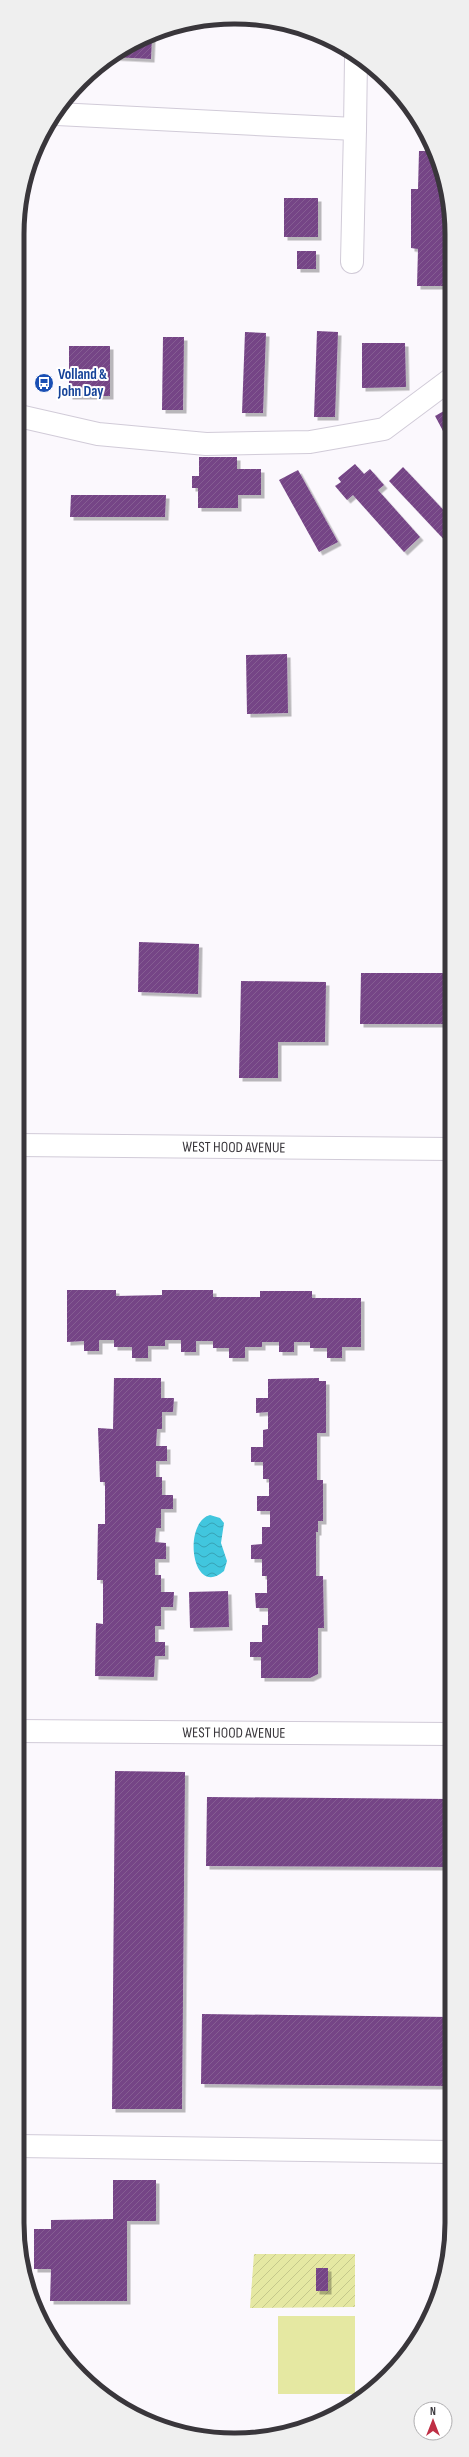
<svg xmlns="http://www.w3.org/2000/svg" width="469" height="2457" font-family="'Sofia Sans Condensed',sans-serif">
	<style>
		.park { fill: #e5e8a2 }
		.garden { fill: url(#garden-furrows) }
		.water { fill: url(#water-waves) }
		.building { fill: url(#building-hatch); filter: url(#shadow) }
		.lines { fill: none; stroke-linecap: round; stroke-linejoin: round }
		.minor-casing { stroke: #d1cbd8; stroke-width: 24 }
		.minor { stroke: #fff; stroke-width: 22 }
		.labels { text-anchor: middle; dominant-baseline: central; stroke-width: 4; stroke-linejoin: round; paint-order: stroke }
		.transit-label { font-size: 15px; font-weight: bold; fill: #164399; stroke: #fff; text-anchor: start }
		.street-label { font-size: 15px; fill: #39363b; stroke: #fff }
		.rim { fill: none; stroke: #39363b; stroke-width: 5 }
	</style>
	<defs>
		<pattern id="garden-furrows" width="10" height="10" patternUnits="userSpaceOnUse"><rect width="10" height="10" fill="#e5e8a2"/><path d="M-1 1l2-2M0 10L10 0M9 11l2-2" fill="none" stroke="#c5c88c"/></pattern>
		<pattern id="water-waves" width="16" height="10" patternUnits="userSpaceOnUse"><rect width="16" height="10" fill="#41c6de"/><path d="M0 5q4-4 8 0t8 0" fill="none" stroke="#37a2b5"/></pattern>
		<pattern id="building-hatch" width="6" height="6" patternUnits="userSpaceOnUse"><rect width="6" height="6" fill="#754486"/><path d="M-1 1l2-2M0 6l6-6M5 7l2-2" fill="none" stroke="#855d92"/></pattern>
		<filter id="shadow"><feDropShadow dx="3.5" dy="3.5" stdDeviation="0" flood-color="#0004"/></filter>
	</defs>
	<rect width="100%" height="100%" fill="#fbf8fd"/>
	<!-- park -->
	<rect class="park" x="278" y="2316" width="77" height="78"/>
	<!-- garden -->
	<polygon class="garden" points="254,2254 355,2254 355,2307 250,2308"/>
	<!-- water -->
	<path class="water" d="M210,1515L220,1518L224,1523L221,1543L227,1561L224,1571C192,1599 182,1523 210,1515Z"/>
	<!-- building -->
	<g class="building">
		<polygon points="152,37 151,59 113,57"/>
		<polygon points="419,151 435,151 452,220 451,286 417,286 418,249 411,248 411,189 418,189"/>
		<rect x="284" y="198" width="34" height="39"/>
		<rect x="297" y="251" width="19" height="18"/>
		<polygon points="317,331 338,332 335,417 314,417"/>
		<polygon points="245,332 266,333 263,413 242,413"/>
		<polygon points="163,337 184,337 183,410 162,410"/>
		<polygon points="362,343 405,343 406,387 362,388"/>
		<rect x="69" y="346" width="41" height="50"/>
		<polygon points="451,407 451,446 435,416"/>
		<polygon points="199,457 237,457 237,469 261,469 261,495 238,495 238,508 198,508 198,488 192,488 192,476 199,476"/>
		<polygon points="355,464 364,474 370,469 384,485 378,490 420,537 404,552 353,495 347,500 335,486 341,482 338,478"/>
		<polygon points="403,467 451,518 451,547 389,481"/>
		<polygon points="298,470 338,542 319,552 279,480"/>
		<polygon points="71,495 166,495 165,517 70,517"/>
		<polygon points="287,654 288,713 247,714 246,655"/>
		<polygon points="139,942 199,944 198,994 138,992"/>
		<polygon points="361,973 445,973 444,1024 360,1024"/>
		<polygon points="241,981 326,982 325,1042 278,1042 278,1078 239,1078"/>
		<polygon points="67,1290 116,1290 116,1296 162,1295 162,1290 213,1290 213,1297 260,1297 260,1291 312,1291 312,1298 361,1298 361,1347 342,1347 342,1358 327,1358 327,1348 310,1348 310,1342 294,1342 294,1352 279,1352 279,1342 262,1342 262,1347 245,1347 245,1358 229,1358 229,1348 213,1348 213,1341 196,1341 196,1352 181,1352 181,1340 165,1340 165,1346 148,1346 148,1358 132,1358 132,1347 114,1347 114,1340 99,1340 99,1351 84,1351 84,1341 67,1342"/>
		<polygon points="114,1378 161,1378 161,1398 174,1398 173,1412 162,1412 162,1429 157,1429 156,1446 167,1446 167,1461 156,1461 156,1477 162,1477 162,1495 173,1495 173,1509 161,1509 161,1528 156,1528 155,1542 166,1543 166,1559 155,1559 155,1575 161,1575 161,1592 174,1592 173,1607 161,1607 161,1626 155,1626 155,1642 165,1642 165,1656 155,1656 154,1677 95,1676 96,1623 103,1624 103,1580 97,1580 98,1524 105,1524 105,1482 100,1482 98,1428 113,1429"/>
		<polygon points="319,1378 319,1381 326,1381 326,1433 317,1433 317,1480 323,1480 323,1521 318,1521 318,1532 316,1532 316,1576 323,1576 324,1628 318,1628 318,1674 310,1678 261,1678 261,1657 250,1657 250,1642 262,1642 262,1625 268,1625 268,1608 256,1608 255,1593 267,1593 267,1576 262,1576 262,1559 251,1559 251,1545 262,1544 262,1527 270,1527 270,1511 257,1511 257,1496 269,1496 269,1479 263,1479 263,1462 251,1462 251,1447 263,1447 263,1430 268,1429 268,1412 256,1413 256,1398 268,1398 268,1379"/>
		<polygon points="228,1591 229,1627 190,1628 189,1592"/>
		<polygon points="115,1771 185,1772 182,2109 112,2109"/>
		<polygon points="207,1797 450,1799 450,1867 206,1866"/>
		<polygon points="202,2014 450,2017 450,2086 201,2084"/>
		<polygon points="113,2180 156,2180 156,2221 127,2221 127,2301 50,2301 51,2269 34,2269 34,2229 51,2229 51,2220 113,2219"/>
		<rect x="316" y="2268" width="12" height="23"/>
	</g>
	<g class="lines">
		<!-- minor casing -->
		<g class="minor-casing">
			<g id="minor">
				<polyline points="57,114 355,129 352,262"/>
				<polyline points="355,129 356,58"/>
				<polyline points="19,416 98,434 206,444 310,442 384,429 451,379"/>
				<path id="s1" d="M18,1145L451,1149"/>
				<path id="s2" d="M17,1731L451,1734"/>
				<polyline points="17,2146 450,2152"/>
			</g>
		</g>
		<!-- minor -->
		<use href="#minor" class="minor"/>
	</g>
	<!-- icons -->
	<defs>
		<g id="bus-disc" transform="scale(1)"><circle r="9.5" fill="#1a4fb4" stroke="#fff"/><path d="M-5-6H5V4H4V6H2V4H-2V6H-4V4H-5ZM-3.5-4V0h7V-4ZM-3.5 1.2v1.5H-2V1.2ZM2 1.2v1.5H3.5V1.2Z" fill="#fff"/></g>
	</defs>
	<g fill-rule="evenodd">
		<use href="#bus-disc" x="44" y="383"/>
	</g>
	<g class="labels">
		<!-- transit labels -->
		<g class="transit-label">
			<text x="58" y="374">Volland &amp;<tspan x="58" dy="17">John Day</tspan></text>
		</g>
		<!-- street labels -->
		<g class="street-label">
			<text stroke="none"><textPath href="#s1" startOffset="216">WEST HOOD AVENUE</textPath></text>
			<text stroke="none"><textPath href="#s2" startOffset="217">WEST HOOD AVENUE</textPath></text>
		</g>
	</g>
	<!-- crop -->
	<path d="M0 0H469V2457H0ZM234 24H235A210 210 0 0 1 445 234V2223A210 210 0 0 1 235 2433H234A210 210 0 0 1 24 2223V234A210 210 0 0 1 234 24Z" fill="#efefef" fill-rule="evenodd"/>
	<path class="rim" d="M234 24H235A210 210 0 0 1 445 234V2223A210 210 0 0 1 235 2433H234A210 210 0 0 1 24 2223V234A210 210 0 0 1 234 24Z"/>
	<!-- north arrow -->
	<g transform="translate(433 2421)"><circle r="19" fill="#ffffff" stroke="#b0afb1"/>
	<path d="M0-3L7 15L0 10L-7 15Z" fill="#bf2f45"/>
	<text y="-6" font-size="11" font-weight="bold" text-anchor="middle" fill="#39363b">N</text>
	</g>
</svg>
